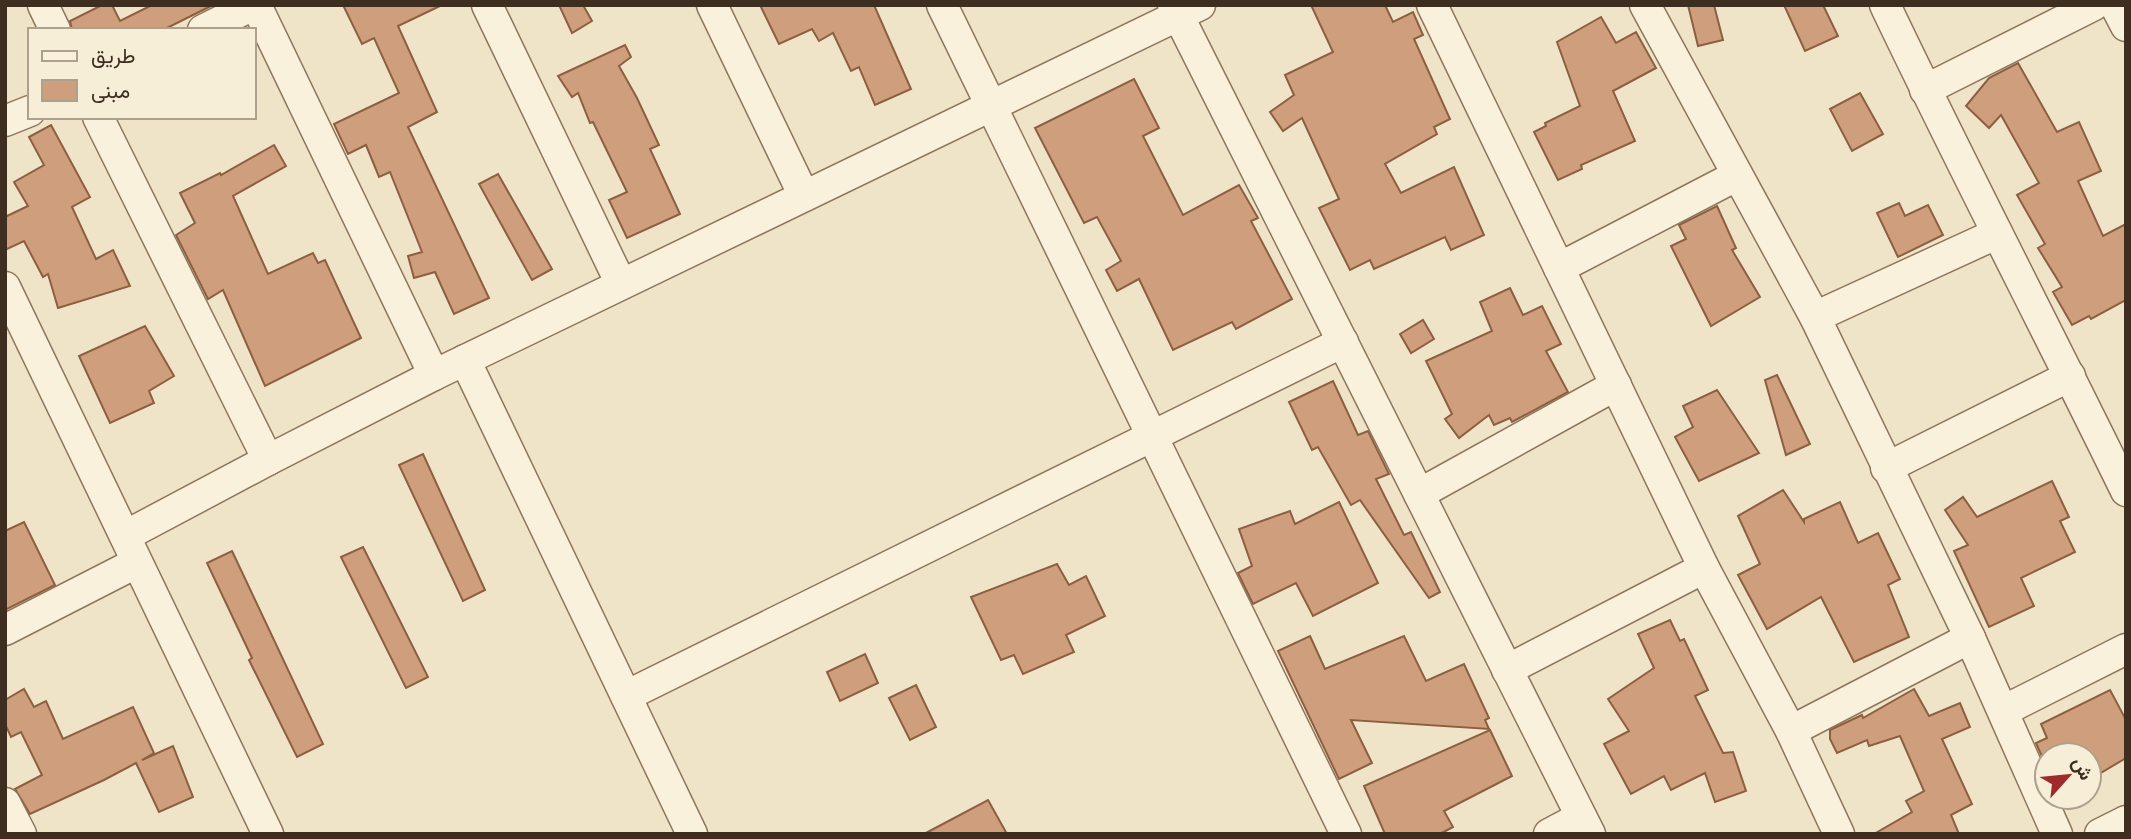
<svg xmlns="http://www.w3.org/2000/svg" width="2131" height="839" font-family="'Roboto Serif',Vazirmatn,serif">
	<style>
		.building { fill: #cf9f7d; stroke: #8d5f41; stroke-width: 2 }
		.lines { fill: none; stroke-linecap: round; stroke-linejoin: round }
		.minor-casing { stroke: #8d765c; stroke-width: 33 }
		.minor { stroke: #faf1dc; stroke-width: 30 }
	</style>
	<rect width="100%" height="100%" fill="#f0e4c8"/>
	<!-- building -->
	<g class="building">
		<polygon points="102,5 112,5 120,21 152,5 213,5 163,30 72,30 70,21"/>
		<polygon points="343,5 442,5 398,26 437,112 408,127 489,298 454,314 435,272 414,278 408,256 422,252 390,172 379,177 366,145 348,154 334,124 399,93 374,38 362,44"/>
		<polygon points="559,5 583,5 592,21 572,33"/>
		<polygon points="760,5 874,5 911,89 875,105 859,67 851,71 833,33 819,41 812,29 779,44"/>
		<polygon points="1311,5 1385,5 1393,22 1413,12 1423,35 1414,39 1450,119 1434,127 1437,134 1385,164 1401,193 1454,167 1484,235 1451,250 1445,237 1374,269 1370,260 1350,270 1319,208 1339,199 1302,118 1283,131 1270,112 1294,95 1285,75 1333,52"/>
		<polygon points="1688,5 1714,5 1723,40 1698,46"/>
		<polygon points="1784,5 1823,5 1838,36 1805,51"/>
		<polygon points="1601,17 1616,43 1636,32 1656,68 1613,91 1635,141 1581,165 1582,169 1558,180 1534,132 1546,126 1545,123 1580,106 1557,42"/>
		<polygon points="625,45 631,57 619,66 637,98 659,145 650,149 680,214 627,238 609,200 627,192 593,122 590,123 578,93 572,97 558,76"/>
		<polygon points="2018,63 2057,132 2079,122 2101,171 2078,181 2103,236 2126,224 2126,300 2091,319 2089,316 2072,325 2053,292 2062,287 2038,248 2045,244 2017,195 2039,183 2001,115 1989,128 1966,106 1989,78"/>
		<polygon points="1134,79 1159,128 1143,136 1183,215 1239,185 1258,218 1251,221 1292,299 1236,329 1232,322 1173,350 1139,279 1117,291 1106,270 1121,261 1097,217 1084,223 1035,128"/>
		<polygon points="1860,93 1883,134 1852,151 1830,109"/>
		<polygon points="51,125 90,197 72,207 96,259 113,250 130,286 58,308 48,274 43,277 24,241 5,250 5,217 28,206 14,182 44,165 29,137"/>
		<polygon points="274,145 286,166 233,196 268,274 313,253 318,263 325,260 361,338 265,386 223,290 208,299 176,235 195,223 180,193 220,173 221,175"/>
		<polygon points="498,174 552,269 532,280 479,184"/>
		<polygon points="1899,203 1905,216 1928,205 1943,235 1898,257 1877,213"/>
		<polygon points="1717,206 1736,248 1732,250 1760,297 1711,326 1671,246 1686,239 1679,225"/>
		<polygon points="1510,288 1523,315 1542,306 1561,344 1546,351 1568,392 1512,422 1510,418 1494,425 1489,415 1459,438 1445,419 1452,414 1426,361 1492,331 1480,302"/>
		<polygon points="1423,320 1434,339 1411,353 1400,334"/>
		<polygon points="145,326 174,376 149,391 154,403 110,423 79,356"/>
		<polygon points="1777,375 1810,444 1786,455 1765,380"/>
		<polygon points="1333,381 1358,435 1368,431 1389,474 1376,479 1404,535 1411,532 1440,592 1429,598 1360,500 1351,505 1318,447 1312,450 1289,402"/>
		<polygon points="1717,390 1759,453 1699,481 1675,437 1693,427 1683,406"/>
		<polygon points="423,454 485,590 463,601 399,465"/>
		<polygon points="2052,481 2069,517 2060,521 2075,552 2021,578 2034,606 1989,627 1954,551 1968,545 1945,510 1963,497 1977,517"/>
		<polygon points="1783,490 1804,522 1804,519 1840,502 1858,543 1878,533 1900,579 1888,585 1909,637 1854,662 1821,597 1767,629 1738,575 1760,564 1738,516"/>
		<polygon points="1339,502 1378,583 1313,616 1296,583 1253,604 1238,573 1252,566 1239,529 1290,511 1295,524"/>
		<polygon points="24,522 55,585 5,610 5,531"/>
		<polygon points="363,547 428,677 406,688 341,557"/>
		<polygon points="232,551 323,744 297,757 249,660 252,658 207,563"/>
		<polygon points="1057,564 1069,585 1086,576 1105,616 1066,635 1074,652 1023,674 1014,655 1001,660 971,597"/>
		<polygon points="1670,620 1680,641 1684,639 1708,690 1695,696 1723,753 1733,752 1746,791 1715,802 1705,773 1671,790 1664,776 1631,794 1604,744 1629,731 1608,699 1654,668 1638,634"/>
		<polygon points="1310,636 1325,669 1404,636 1426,681 1464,664 1489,718 1485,720 1489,729 1351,720 1372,763 1339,779 1278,651"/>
		<polygon points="865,654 878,683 840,701 827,672"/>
		<polygon points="916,685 936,727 910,740 889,698"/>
		<polygon points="24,689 34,707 46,701 63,739 133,707 154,753 142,760 173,746 193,797 159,812 136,763 104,780 30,814 15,789 42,775 21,732 11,737 5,724 5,700"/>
		<polygon points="1914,689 1929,716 1960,703 1970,727 1942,739 1972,804 1951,815 1959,834 1874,834 1912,812 1906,801 1924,791 1900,736 1869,746 1867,740 1837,753 1830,739 1830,730 1862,715 1863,718"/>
		<polygon points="2110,690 2126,720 2126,758 2089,780 2089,755 2047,755 2047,768 2036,743 2047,738 2041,724"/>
		<polygon points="1490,730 1512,776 1444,811 1453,827 1440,834 1385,834 1364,786"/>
		<polygon points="988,800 1007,834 924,834"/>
	</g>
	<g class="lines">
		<!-- minor casing -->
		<g class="minor-casing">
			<g id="minor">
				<polyline points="43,5 55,30"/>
				<polyline points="256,5 434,375"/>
				<polyline points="487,5 621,284"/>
				<polyline points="712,5 804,196"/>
				<polyline points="942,5 1346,834"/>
				<polyline points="1173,5 1590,834"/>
				<polyline points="1432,5 1704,568 1791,731 1839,834"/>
				<polyline points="1645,5 1815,317 1970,638 2057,834"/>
				<path d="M1885,5C1963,169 2047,329 2126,491"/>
				<polyline points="2115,5 2126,26"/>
				<polyline points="203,30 253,5"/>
				<polyline points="1925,90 2094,5"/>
				<polyline points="98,117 268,460"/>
				<polyline points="5,121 30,111"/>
				<polyline points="1559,268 1736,176"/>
				<polyline points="5,287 268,834"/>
				<polyline points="1815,317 1996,234"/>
				<polyline points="465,360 692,834"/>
				<polyline points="1886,468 2070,376"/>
				<polyline points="1419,494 1616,385"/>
				<polyline points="125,536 268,460 434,375 1200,5"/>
				<polyline points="5,630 136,563"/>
				<polyline points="1507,670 1704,568"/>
				<polyline points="626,696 1343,342"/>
				<polyline points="2003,711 2126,649"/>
				<polyline points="1791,731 1970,638"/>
				<polyline points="5,803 21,834"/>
				<polyline points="1549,834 1581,817"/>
				<polyline points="2100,834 2126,821"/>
			</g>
		</g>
		<!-- minor -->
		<use href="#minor" class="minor"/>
	</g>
	<!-- border -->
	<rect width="2131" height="839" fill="none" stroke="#3d2e20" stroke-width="14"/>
	<!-- legend -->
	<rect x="28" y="28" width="228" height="91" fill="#f7eed8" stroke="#ada18e" stroke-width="2"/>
	<rect x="42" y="51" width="35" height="10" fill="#faf1dc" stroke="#ada18e" stroke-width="2"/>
	<text x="91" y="63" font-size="21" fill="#3d2e20">طريق</text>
	<rect x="42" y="80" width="35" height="21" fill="#cf9f7d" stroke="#ada18e" stroke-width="2"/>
	<text x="91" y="98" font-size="21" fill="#3d2e20">مبنى</text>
	<!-- north arrow -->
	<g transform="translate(2068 776) rotate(63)"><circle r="33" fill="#f7eed8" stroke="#ada18e" stroke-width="2"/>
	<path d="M0-5L12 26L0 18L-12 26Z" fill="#9e2a2b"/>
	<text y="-10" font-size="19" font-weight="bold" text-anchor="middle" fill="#3d2e20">ش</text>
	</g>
</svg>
